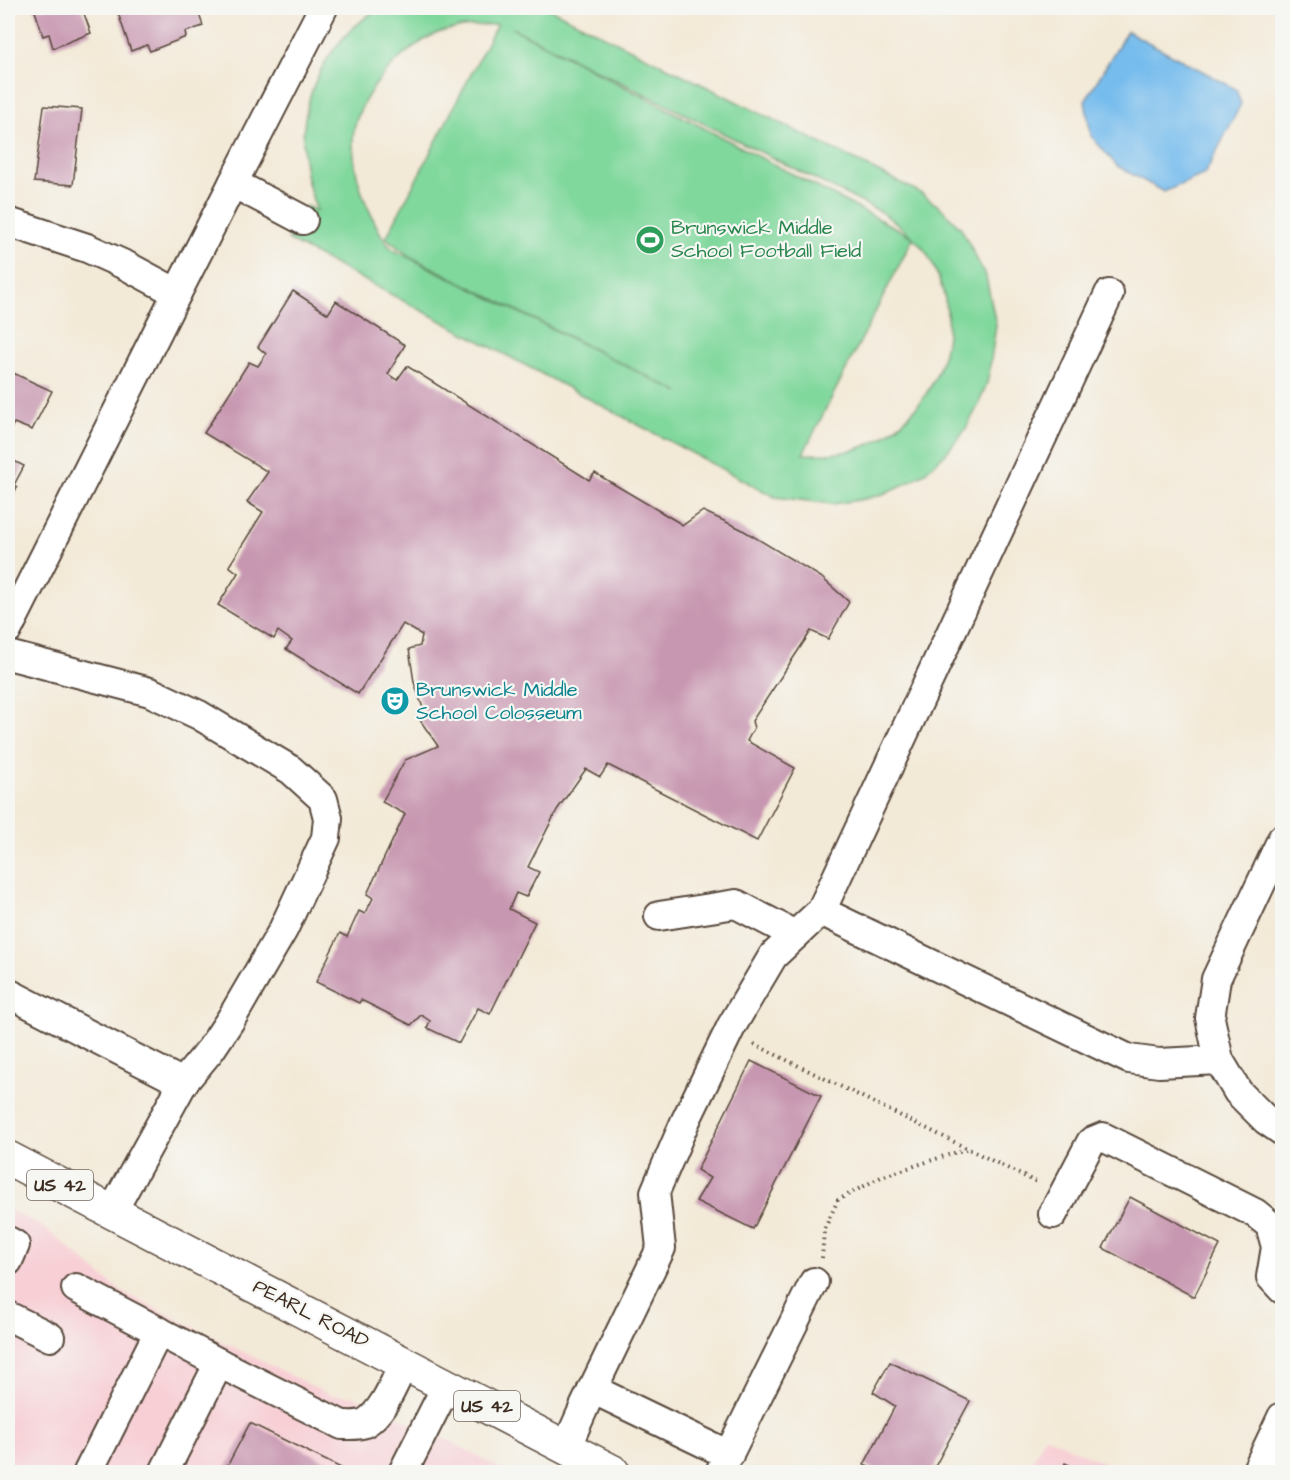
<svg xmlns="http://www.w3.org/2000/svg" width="1290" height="1480" font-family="'Architects Daughter',sans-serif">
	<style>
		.built { fill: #f7cfd5 }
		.grass { fill: #81d89d; stroke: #5e815e; stroke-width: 1.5; fill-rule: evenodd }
		.water { fill: #76bced; stroke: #587386; stroke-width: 1.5 }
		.building { fill: #c796b0 }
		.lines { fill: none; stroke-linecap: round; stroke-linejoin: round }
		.minor-casing { stroke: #57473a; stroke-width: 32 }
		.major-casing { stroke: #57473a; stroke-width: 36 }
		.path { stroke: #57473a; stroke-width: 4; stroke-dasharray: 1.5 4.5; stroke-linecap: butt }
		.minor { stroke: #fff; stroke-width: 28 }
		.major { stroke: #fff; stroke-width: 33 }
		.labels { text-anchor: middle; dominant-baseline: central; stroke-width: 4.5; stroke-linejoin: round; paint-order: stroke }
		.shield { fill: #f6f6f2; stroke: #73675e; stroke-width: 1.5 }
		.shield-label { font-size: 18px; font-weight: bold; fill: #3b2a1e }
		.leisure-label { font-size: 20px; fill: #27864d; stroke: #f6f6f2; text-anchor: start }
		.culture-label { font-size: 20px; fill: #0d838f; stroke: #f6f6f2; text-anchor: start }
		.street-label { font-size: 20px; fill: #3b2a1e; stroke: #f6f6f2 }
	</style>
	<rect width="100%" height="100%" fill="#f6f6f2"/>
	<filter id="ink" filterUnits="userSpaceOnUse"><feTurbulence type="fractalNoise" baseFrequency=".0167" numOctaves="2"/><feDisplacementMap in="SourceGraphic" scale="12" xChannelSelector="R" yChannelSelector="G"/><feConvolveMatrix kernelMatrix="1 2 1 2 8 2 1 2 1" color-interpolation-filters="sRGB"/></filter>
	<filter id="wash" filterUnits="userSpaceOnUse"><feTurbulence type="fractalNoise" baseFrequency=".008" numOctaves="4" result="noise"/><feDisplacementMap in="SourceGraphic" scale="24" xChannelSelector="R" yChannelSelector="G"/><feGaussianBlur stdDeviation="1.35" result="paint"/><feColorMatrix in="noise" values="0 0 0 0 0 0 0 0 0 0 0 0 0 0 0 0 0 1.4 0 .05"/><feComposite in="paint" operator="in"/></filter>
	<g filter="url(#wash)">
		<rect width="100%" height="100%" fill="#f3e9d7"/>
		<!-- built -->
		<g class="built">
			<polygon points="8,1209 45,1228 120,1291 330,1395 353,1396 448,1440 507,1472 8,1472"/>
			<polygon points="1045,1436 1123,1472 1027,1472"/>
		</g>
		<!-- grass -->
		<path class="grass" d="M379,8H548L919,192L941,208L961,228L986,277L996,325L988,380L978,406L965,430L946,453L923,474L905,484L883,494L865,499L833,504L775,497L288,240L306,206L317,211C286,133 308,54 379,8ZM497,24L386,238L409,256L680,393L406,256C401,253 394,251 390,247C381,239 371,214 366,203C358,185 354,164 353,145C351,101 400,49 438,33C457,26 477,26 497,24ZM512,28L879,211L895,222L913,237ZM913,238C925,248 933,262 938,277C963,337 936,402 883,437C859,453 830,455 803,454Z"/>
		<!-- water -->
		<polygon class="water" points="1127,31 1236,89 1241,104 1205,174 1164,192 1117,166 1091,136 1085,101"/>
		<g id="blocks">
			<!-- building -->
			<g class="building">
				<polygon points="34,8 82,8 91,33 53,48 49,34 43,36"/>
				<polygon points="131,8 197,8 203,26 185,32 186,37 150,51 147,45 131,51 118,13"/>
				<polygon points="44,106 82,109 73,185 34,182"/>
				<polygon points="293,291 328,314 336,301 405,345 388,374 397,380 407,366 589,480 595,473 683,525 703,511 741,529 821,577 849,602 828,639 811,631 752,721 754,728 747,741 795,768 757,841 608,765 600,777 586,769 557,810 528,867 539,872 526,897 516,893 509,909 535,922 490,1014 478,1008 459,1043 427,1028 430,1021 421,1015 411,1025 361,1000 359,1003 316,982 340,933 347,937 359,911 365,914 373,898 367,894 405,814 382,802 405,760 438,746 417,716 424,711 414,682 409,649 420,646 422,635 403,624 358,694 286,649 292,641 278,631 274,639 218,605 238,573 229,566 263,512 247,502 268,472 204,433 249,362 258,366 266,354 258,347"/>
				<polygon points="13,373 52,391 32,430 14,423 8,435 8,374 12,376"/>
				<polygon points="8,458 24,466 14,485 17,487 8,505"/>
				<polygon points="751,1061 821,1096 753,1229 696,1201 710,1178 697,1170"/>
				<polygon points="1130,1197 1220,1245 1194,1297 1103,1248"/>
				<polygon points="890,1362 970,1401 932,1472 879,1472 864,1465 895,1406 873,1392"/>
				<polygon points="250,1423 349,1472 224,1472"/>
				<polygon points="1065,1463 1084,1472 1061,1472"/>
			</g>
		</g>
	</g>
	<g filter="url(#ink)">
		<use href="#blocks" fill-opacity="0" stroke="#57473a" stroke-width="1.5"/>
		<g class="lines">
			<!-- minor casing -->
			<g class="minor-casing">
				<g id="minor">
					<polyline points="303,220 233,183 323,8"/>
					<polyline points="8,222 87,248 127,266 177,293 8,629"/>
					<polyline points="177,293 233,183"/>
					<polyline points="8,655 150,692 199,715 291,770 323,799 328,818 326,838 283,930 231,1019 211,1049 183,1083 112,1212"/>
					<polyline points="1282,839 1216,979 1210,1018 1219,1060 1238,1092 1266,1120 1282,1131"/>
					<polyline points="821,911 1129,1059 1159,1063 1219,1060"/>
					<polyline points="659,916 736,904 795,935"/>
					<polyline points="8,993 183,1083"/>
					<polyline points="1053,1214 1091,1142 1103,1137 1255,1213 1270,1225 1276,1247 1271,1277 1282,1289"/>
					<polyline points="8,1241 15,1245 8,1261"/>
					<polyline points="76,1288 219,1363"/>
					<polyline points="8,1316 50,1337"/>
					<polyline points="592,1389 729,1455"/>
					<polyline points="566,1448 585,1405 661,1248 655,1192 685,1122 731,1027 773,956 821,911 1109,294"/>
					<polyline points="88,1472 159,1331"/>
					<path d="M164,1472L219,1363L342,1425C350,1425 358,1426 365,1423C384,1412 395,1381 404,1363"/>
					<polyline points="403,1472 447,1385"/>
					<polyline points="720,1472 814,1282"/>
					<polyline points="1256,1472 1282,1417"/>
				</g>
			</g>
			<!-- major casing -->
			<g class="major-casing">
				<polyline id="major" points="8,1158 613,1472"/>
			</g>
			<!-- path -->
			<g class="path">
				<polyline points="754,1044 1038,1183"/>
				<polyline points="822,1258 824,1230 838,1200 881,1177 966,1149"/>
			</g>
			<!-- minor -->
			<use href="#minor" class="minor"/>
			<!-- major -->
			<use href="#major" class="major"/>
		</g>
	</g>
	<!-- icons -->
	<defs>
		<g id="stadium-disc" transform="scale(1.5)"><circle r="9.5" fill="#2e9e5b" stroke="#f6f6f2"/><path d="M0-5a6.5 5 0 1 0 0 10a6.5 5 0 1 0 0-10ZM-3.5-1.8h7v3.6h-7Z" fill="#fff"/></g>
		<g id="theatre-disc" transform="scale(1.5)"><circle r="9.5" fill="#0f9aa8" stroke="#f6f6f2"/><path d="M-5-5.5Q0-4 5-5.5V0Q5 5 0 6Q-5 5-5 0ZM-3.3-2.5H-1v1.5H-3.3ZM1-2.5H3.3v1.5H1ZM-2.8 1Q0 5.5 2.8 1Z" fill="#fff"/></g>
	</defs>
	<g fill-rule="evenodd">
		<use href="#stadium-disc" x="650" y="240"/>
		<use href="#theatre-disc" x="395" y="701"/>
	</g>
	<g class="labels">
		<!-- shield labels -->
		<g class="shield">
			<rect x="27" y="1170" width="66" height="30" rx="4.5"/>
			<rect x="454" y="1391" width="66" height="30" rx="4.5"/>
		</g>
		<g class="shield-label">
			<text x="60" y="1185">US 42</text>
			<text x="487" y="1406">US 42</text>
		</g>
		<!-- leisure labels -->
		<g class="leisure-label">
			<text x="671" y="228">Brunswick Middle<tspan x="671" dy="23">School Football Field</tspan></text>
		</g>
		<!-- culture labels -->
		<g class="culture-label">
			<text x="416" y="690">Brunswick Middle<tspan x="416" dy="23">School Colosseum</tspan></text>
		</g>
		<!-- street labels -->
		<g class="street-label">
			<text transform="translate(311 1314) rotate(27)">PEARL ROAD</text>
		</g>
	</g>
	<!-- margin -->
	<rect width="1290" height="1480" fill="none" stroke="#f6f6f2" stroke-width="30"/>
</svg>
